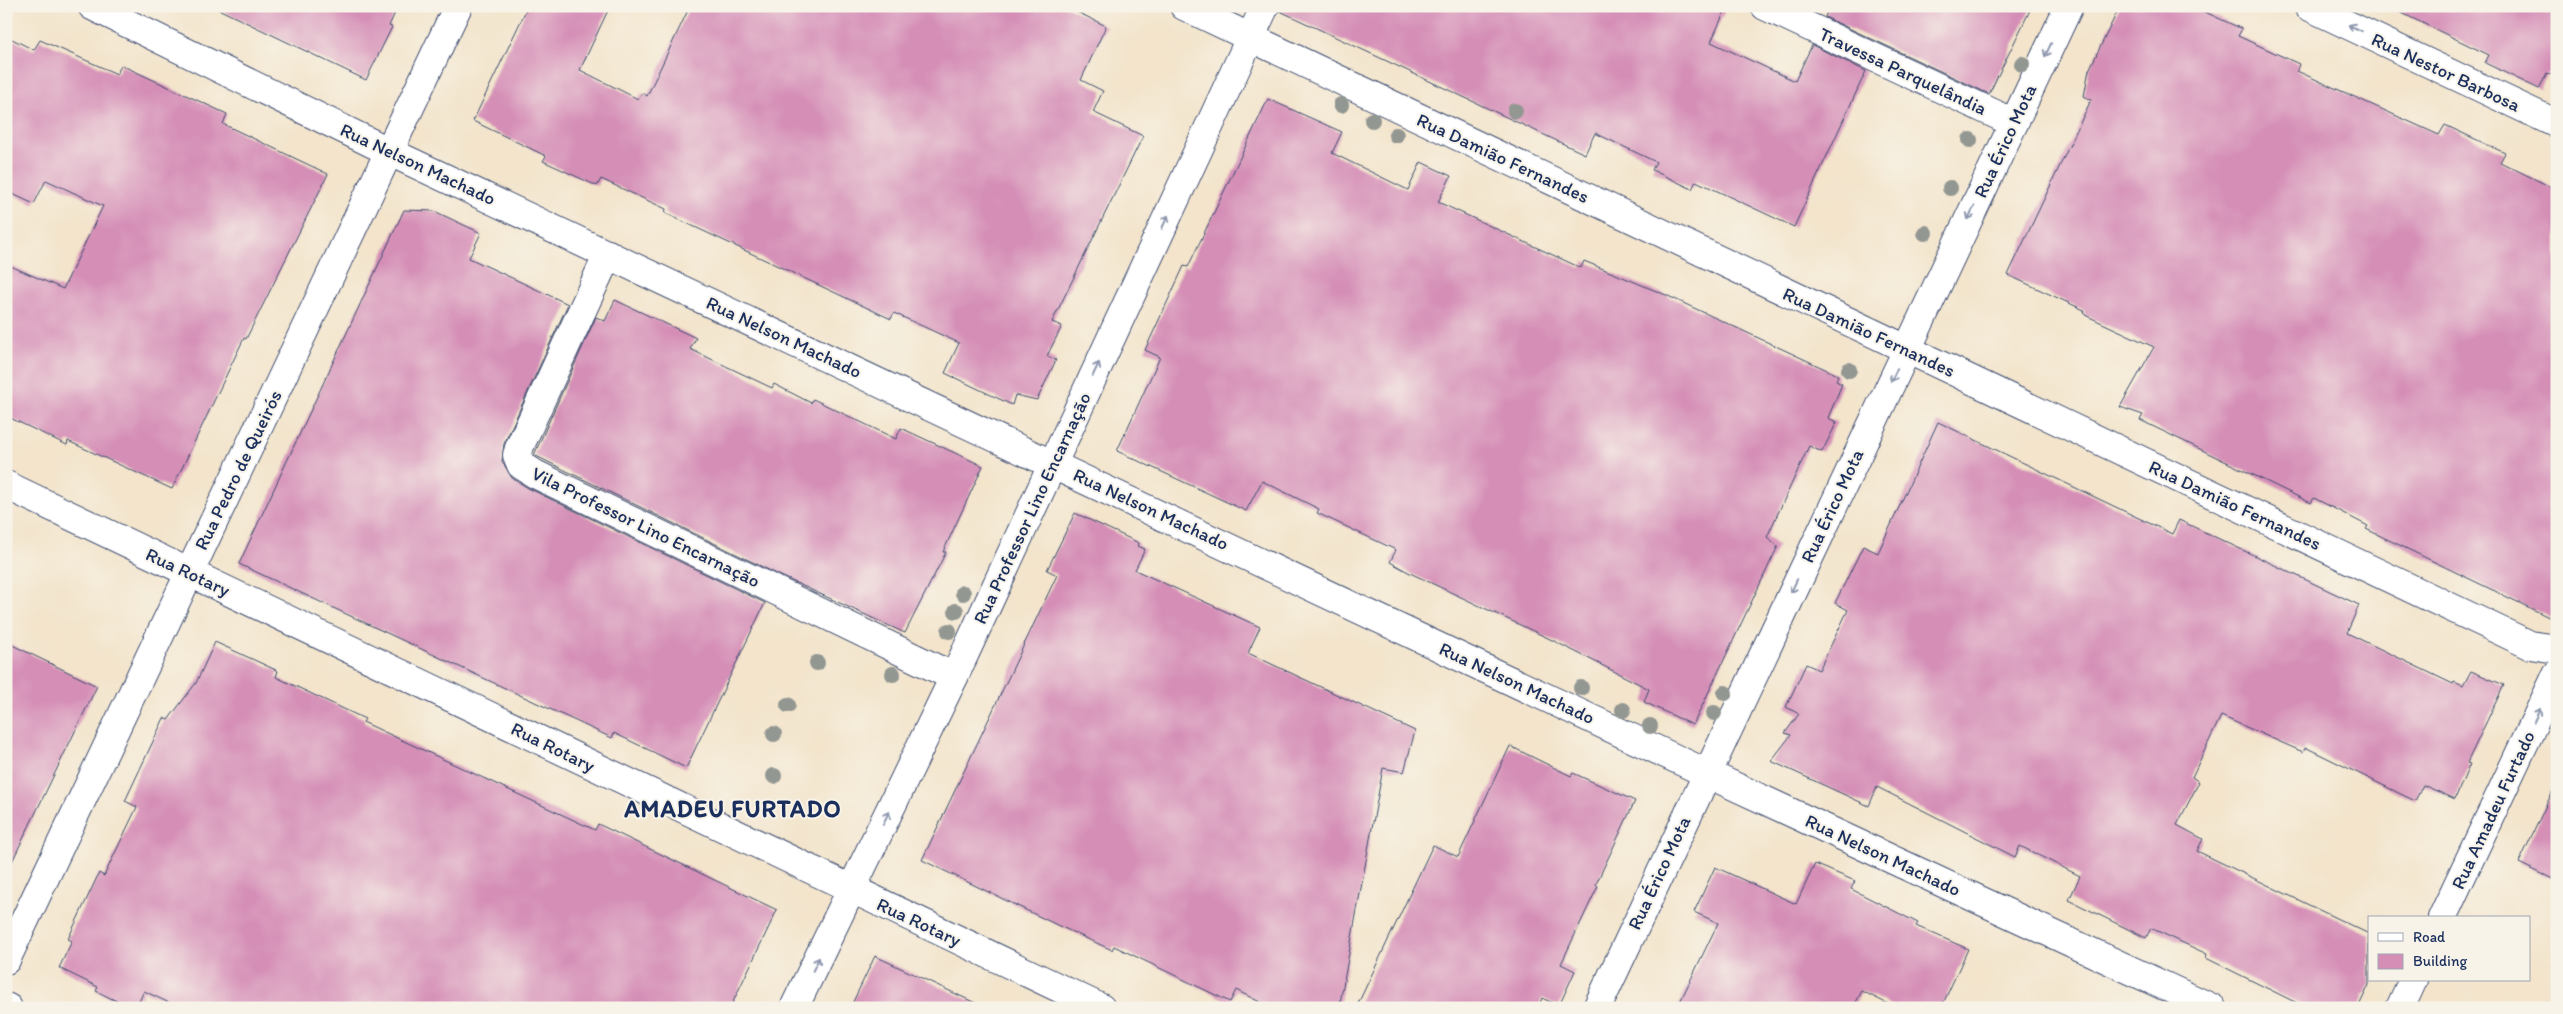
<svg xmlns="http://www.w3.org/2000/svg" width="2563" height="1014" font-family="Itim,sans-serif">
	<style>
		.building { fill: #d58fb7 }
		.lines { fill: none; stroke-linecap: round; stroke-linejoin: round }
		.street-casing { stroke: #3b4a6e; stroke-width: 30 }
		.secondary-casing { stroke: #3b4a6e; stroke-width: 30 }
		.street { stroke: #fff; stroke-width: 28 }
		.secondary { stroke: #fff; stroke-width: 28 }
		.tree { fill: #939792 }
		.oneway { stroke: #8d97ae }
		.labels { text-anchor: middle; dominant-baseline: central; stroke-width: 4; stroke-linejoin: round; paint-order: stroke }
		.street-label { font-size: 19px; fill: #1b2f5e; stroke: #f7f3e8 }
		.district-label { font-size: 24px; font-weight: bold; letter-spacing: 1px; fill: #1b2f5e; stroke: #f7f3e8 }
	</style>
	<rect width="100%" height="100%" fill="#f7f3e8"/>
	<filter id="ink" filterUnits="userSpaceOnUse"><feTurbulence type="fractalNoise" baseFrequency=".02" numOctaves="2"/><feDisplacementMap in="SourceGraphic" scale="10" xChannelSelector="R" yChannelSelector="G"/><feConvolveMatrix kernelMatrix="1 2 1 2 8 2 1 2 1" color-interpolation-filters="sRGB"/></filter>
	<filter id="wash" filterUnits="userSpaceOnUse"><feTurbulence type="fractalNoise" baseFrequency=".0096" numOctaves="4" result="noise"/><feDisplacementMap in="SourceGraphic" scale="20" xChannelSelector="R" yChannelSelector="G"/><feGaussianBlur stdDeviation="1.12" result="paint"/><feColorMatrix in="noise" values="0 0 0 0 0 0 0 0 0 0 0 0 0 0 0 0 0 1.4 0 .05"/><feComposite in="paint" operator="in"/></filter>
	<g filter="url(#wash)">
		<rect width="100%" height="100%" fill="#f3e4cb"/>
		<g id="blocks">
			<!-- building -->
			<g class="building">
				<polygon points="212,6 398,6 389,26 392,27 366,80"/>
				<polygon points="528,6 610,6 580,70 638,99 642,93 647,96 690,6 1065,6 1106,26 1081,80 1103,91 1093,112 1143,136 1052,322 1062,326 1047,356 1056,360 1037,400 1015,395 1012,405 945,373 959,343 894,313 891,319 665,213 666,209 601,179 597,186 543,161 546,156 473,121"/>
				<polygon points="1280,6 1727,6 1711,42 1795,81 1812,45 1866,71 1794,227 1696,181 1692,189 1652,170 1656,162 1595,133 1585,154 1280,11"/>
				<polygon points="1829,6 2032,6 1989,94 1825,17"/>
				<polygon points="2120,6 2192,6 2242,29 2238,36 2299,64 2297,71 2439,135 2445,125 2505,153 2500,162 2557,190 2557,621 2366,529 2368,526 2314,498 2311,503 2140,420 2143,415 2120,407 2154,347 2085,315 2084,310 2008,275 2091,100 2084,96 2089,70"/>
				<polygon points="2387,6 2557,6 2557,77 2547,73 2539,89 2485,63 2489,55"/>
				<polygon points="6,36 34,50 40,40 117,74 121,65 227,114 223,124 328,174 246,339 244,338 172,489 68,441 67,445 6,416 6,264 63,289 103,206 46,180 34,204 6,191"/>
				<polygon points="1268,99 1342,132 1332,153 1408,190 1421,162 1451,176 1438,202 1581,268 1584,261 1666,295 1838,375 1836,381 1842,384 1828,418 1837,422 1822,452 1809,446 1767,537 1778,546 1693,725 1644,702 1649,689 1552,640 1410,573 1390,562 1396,550 1317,513 1319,509 1262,481 1246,511 1117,451 1160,357 1145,350 1184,266 1188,267"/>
				<polygon points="404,210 434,211 481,233 469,258 568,304 504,444 502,461 512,478 528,488 765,603 686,768 614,733 612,738 239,564"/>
				<polygon points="615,300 696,338 690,349 772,388 774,384 811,403 813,399 896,439 901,428 983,466 943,552 946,552 905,633 779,575 534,455 596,317 605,321"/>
				<polygon points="1938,422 2172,534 2179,520 2359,605 2347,633 2453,684 2454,682 2463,686 2471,671 2504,685 2467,763 2470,764 2455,799 2423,785 2415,801 2305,747 2303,752 2221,716 2192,777 2199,782 2177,825 2203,839 2197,851 2369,934 2369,985 2358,1008 2307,1008 2206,958 2207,954 2151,928 2146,938 2069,900 2080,876 2020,846 2015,857 1877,787 1869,806 1771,761 1791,735 1785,733 1799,714 1786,707 1806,664 1819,670 1848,610 1835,603 1863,546 1878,553"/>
				<polygon points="1075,513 1139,543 1138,546 1145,549 1135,570 1260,627 1248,653 1415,731 1404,772 1383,768 1339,1008 1272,1008 1236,990 1230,1002 1114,946 1112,950 1057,925 922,860 1057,575 1047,570"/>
				<polygon points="6,642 97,686 6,874"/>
				<polygon points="215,642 278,671 276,677 365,719 363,722 595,830 598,824 777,910 730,1008 180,1008 144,991 136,1008 131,1008 96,991 98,987 59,968 72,941 68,939 99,873 104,876 137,807 125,801 164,718 168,720 196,683"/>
				<polygon points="1510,746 1571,776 1573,773 1635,801 1596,884 1598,886 1561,964 1575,971 1559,1006 1542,998 1538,1008 1356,1008 1433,845 1458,857"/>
				<polygon points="2557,782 2557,881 2519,863"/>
				<polygon points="1815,864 1855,881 1851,889 1918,923 1916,926 1968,949 1941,1008 1896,1008 1862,991 1853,1008 1677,1008 1718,923 1694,912 1715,867 1796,904"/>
				<polygon points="875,956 986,1008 850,1008"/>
			</g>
		</g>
	</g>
	<g filter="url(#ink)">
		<use href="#blocks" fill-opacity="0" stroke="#3b4a6e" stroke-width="1"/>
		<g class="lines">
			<!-- street casing -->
			<g class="street-casing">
				<g id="street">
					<polyline points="92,6 390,152 1706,773 2212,1008"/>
					<polyline points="1184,6 2530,645 2557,649"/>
					<polyline points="1765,6 2014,123"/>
					<polyline points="2308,6 2557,124"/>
					<polyline points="608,254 519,448 517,455 521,465 535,474 954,677"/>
					<polyline points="6,485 1101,1008"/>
					<polyline points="6,960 458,6"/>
					<polyline points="6,1007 8,1008"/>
				</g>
			</g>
			<!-- secondary casing -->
			<g class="secondary-casing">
				<g id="secondary">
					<polyline points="2442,918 2557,674"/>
					<polyline points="794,1008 954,677 1265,6"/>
					<polyline points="1597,1008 2069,6"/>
					<polyline points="2400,1008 2413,980"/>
				</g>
			</g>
			<!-- street -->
			<use href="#street" class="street"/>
			<!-- secondary -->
			<use href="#secondary" class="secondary"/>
		</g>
		<!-- trees -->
		<g class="tree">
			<circle cx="2022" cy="64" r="8"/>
			<circle cx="1341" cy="105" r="8"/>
			<circle cx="1515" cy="111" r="8"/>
			<circle cx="1372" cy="120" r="8"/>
			<circle cx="1396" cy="135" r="8"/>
			<circle cx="1970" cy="140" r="8"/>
			<circle cx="1950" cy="188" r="8"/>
			<circle cx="1925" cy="233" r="8"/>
			<circle cx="1849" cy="370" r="8"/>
			<circle cx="963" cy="593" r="8"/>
			<circle cx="956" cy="611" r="8"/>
			<circle cx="949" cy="631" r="8"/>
			<circle cx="817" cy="663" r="8"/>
			<circle cx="893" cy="674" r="8"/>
			<circle cx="1581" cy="688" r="8"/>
			<circle cx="1725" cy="693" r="8"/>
			<circle cx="788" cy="705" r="8"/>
			<circle cx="1623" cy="710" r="8"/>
			<circle cx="1714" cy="713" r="8"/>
			<circle cx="1650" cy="726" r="8"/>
			<circle cx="774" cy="734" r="8"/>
			<circle cx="774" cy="776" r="8"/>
		</g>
		<!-- one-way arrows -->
		<defs><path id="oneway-shaft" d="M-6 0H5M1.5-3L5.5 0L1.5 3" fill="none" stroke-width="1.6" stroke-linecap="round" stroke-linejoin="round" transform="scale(1.25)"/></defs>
		<g class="oneway">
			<use href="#oneway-shaft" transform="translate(2355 28) rotate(-155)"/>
			<use href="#oneway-shaft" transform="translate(2048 50) rotate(115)"/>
			<use href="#oneway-shaft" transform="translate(1971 213) rotate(115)"/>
			<use href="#oneway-shaft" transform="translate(1165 222) rotate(-65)"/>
			<use href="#oneway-shaft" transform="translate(1096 369) rotate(-65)"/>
			<use href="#oneway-shaft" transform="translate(1894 375) rotate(115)"/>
			<use href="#oneway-shaft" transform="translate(1794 586) rotate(115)"/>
			<use href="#oneway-shaft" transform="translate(2537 715) rotate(-65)"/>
			<use href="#oneway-shaft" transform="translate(886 818) rotate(-64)"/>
			<use href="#oneway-shaft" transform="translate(816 964) rotate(-64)"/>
		</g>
	</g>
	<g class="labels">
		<!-- street labels -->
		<g class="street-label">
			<text transform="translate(1903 71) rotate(25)">Travessa Parquelândia</text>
			<text transform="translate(2446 72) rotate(25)">Rua Nestor Barbosa</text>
			<text transform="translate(2005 141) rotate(-65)">Rua Érico Mota</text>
			<text transform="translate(1503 158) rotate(25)">Rua Damião Fernandes</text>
			<text transform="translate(418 164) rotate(25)">Rua Nelson Machado</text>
			<text transform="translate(1869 332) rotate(25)">Rua Damião Fernandes</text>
			<text transform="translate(784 337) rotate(25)">Rua Nelson Machado</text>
			<text transform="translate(238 470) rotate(-64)">Rua Pedro de Queirós</text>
			<text transform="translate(2235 505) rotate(25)">Rua Damião Fernandes</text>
			<text transform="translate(1832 506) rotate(-65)">Rua Érico Mota</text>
			<text transform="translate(1032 508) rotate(-65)">Rua Professor Lino Encarnação</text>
			<text transform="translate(1151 509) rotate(25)">Rua Nelson Machado</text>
			<text transform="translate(646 527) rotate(26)">Vila Professor Lino Encarnação</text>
			<text transform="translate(188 572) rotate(25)">Rua Rotary</text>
			<text transform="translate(1517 683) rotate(25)">Rua Nelson Machado</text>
			<text transform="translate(553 747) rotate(26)">Rua Rotary</text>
			<text transform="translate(2493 810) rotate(-65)">Rua Amadeu Furtado</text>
			<text transform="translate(1883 855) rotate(25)">Rua Nelson Machado</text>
			<text transform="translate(1659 873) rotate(-65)">Rua Érico Mota</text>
			<text transform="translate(919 922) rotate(25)">Rua Rotary</text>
		</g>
		<!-- district labels -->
		<g class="district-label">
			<text x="733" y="808">AMADEU FURTADO</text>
		</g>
	</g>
	<!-- margin -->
	<rect width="2563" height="1014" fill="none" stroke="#f7f3e8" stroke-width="25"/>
	<!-- legend -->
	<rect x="2368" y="916" width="162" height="65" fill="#f7f3e8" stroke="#9fa5b1"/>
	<rect x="2378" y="933" width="25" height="8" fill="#ffffff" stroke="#9fa5b1"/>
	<text x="2413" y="942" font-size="15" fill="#1b2f5e">Road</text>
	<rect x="2378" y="954" width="25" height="15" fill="#d58fb7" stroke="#9fa5b1"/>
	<text x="2413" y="966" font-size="15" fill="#1b2f5e">Building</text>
</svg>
